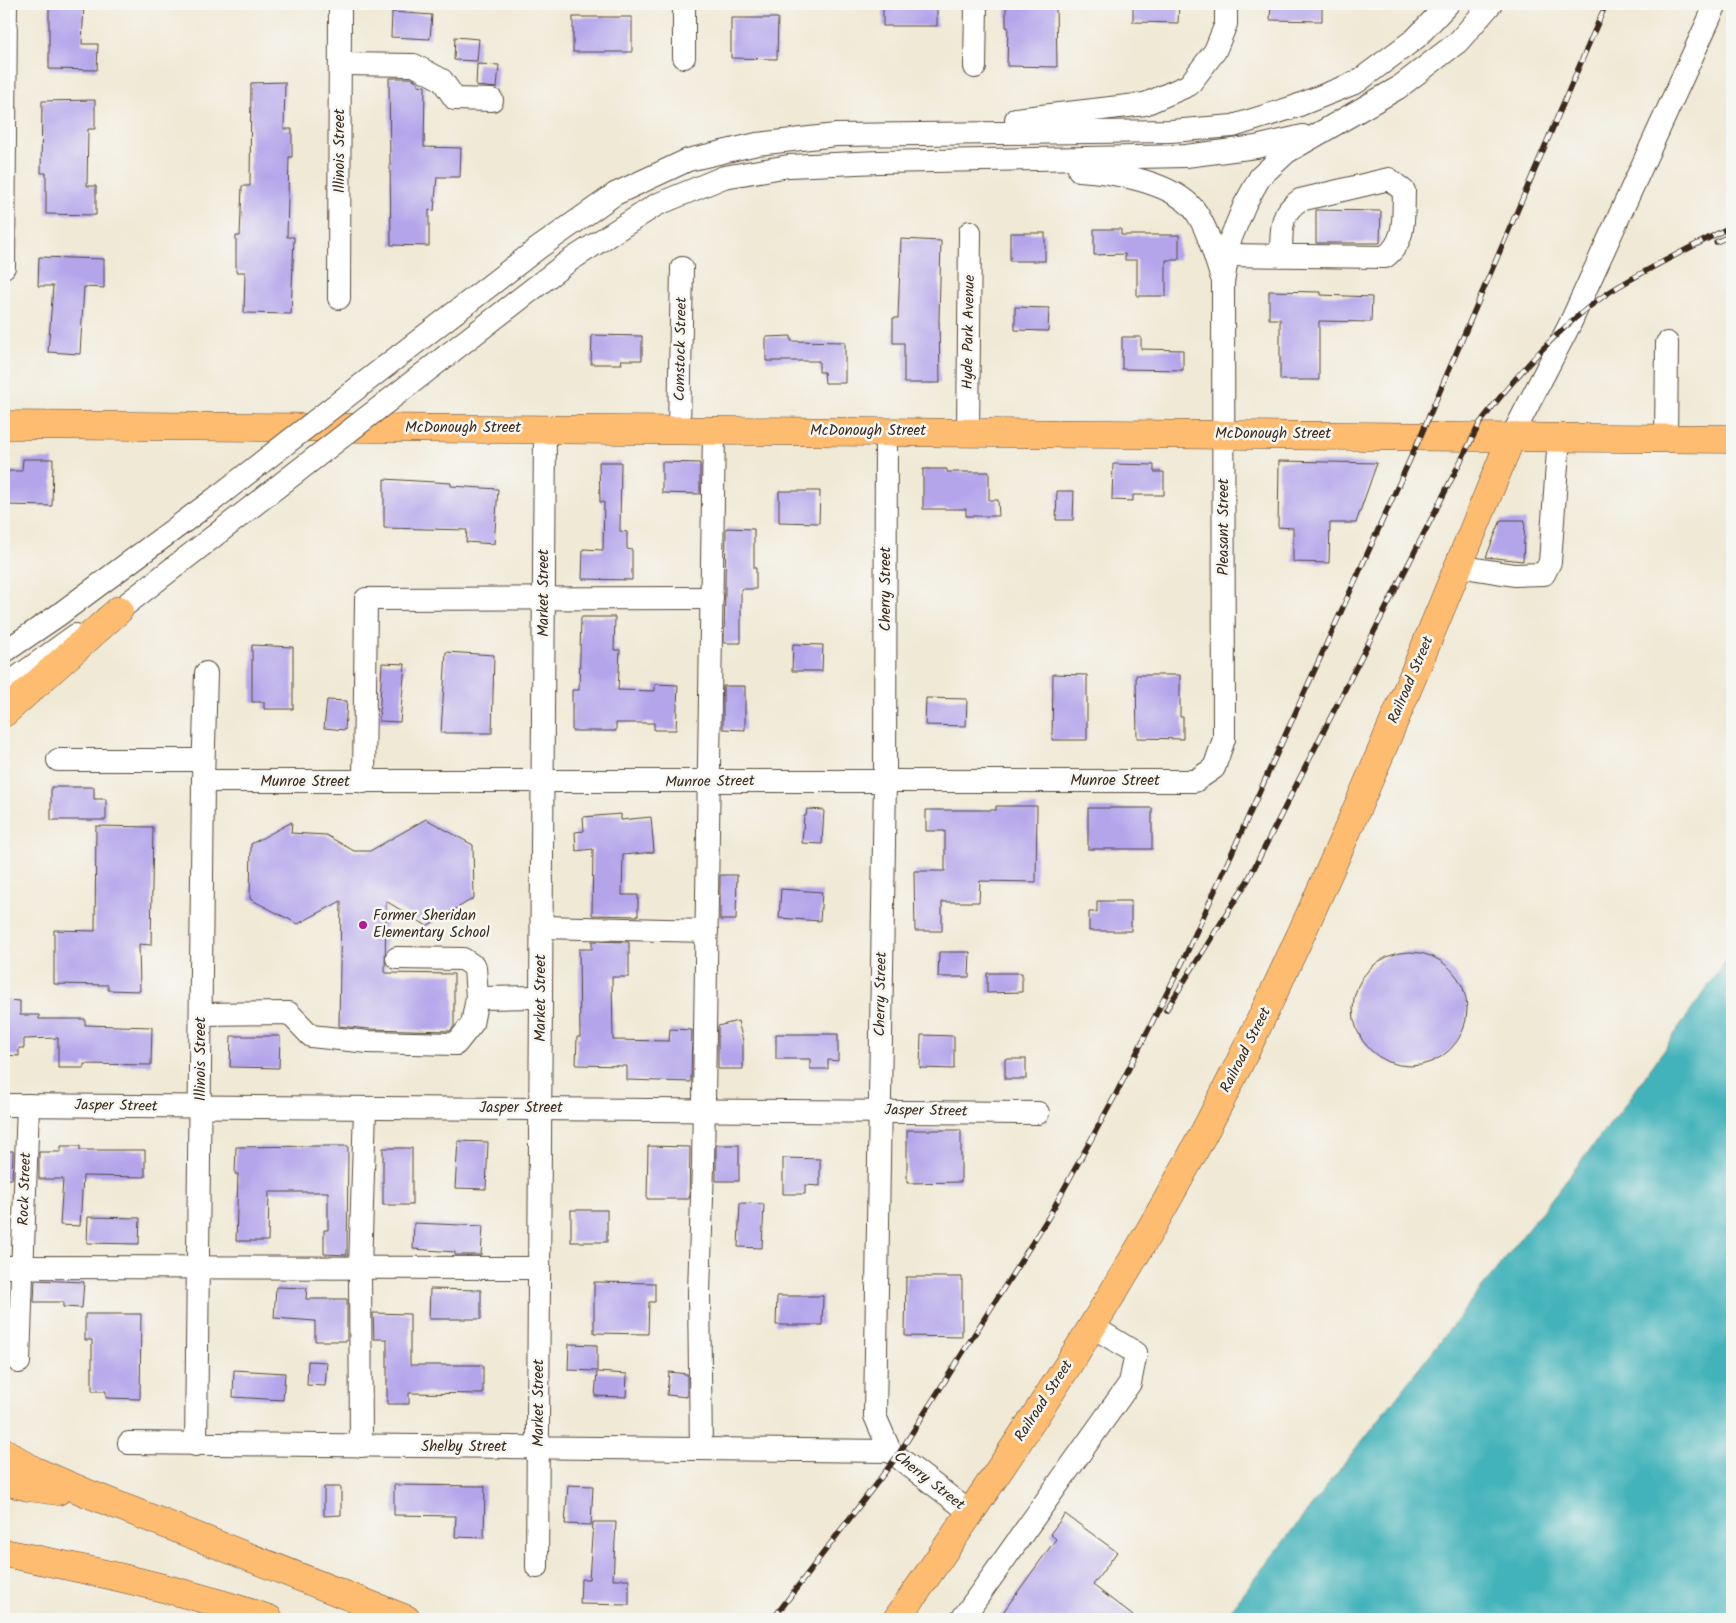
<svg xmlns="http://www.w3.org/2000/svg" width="1736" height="1623" font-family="Kalam,sans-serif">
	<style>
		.water { fill: #43b3ba; stroke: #3f6e6c }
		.building { fill: #b4a5eb }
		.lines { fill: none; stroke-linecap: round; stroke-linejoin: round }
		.minor-casing { stroke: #564739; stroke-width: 24 }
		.major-casing { stroke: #564739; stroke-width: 29 }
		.highway-casing { stroke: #564739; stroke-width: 29 }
		.minor { stroke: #fff; stroke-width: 22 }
		.major { stroke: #febc70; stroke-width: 28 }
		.highway { stroke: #febc70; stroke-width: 28 }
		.rail-casing { stroke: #3b2a1e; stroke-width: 5.5 }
		.rail { stroke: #f6f6f2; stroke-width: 4; stroke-dasharray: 11; stroke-linecap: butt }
		.minor-bridge-casing { stroke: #564739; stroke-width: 24; stroke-linecap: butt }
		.minor-bridge { stroke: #fff; stroke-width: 22 }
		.poi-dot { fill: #b5179e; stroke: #f6f6f2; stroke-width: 2 }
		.labels { text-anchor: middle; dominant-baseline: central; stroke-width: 5; stroke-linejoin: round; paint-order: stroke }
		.street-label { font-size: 15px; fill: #3b2a1e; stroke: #f6f6f2 }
		.poi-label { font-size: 15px; fill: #3b2a1e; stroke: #f6f6f2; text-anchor: start }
	</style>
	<rect width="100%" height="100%" fill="#f6f6f2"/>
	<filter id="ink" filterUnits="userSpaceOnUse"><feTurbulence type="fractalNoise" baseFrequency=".02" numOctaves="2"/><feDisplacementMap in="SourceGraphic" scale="10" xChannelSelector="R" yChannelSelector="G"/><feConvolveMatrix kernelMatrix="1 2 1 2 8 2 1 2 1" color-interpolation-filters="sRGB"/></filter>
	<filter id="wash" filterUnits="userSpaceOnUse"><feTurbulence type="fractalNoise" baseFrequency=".0096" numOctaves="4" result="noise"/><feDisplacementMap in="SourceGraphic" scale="20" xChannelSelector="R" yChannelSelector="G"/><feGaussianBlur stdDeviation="1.12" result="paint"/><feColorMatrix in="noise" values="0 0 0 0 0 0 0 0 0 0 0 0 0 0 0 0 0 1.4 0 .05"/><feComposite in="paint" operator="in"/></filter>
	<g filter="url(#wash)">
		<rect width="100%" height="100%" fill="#f0e9d5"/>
		<!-- water -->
		<polygon class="water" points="1732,952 1732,1619 1223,1619 1628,1101"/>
		<g id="blocks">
			<!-- building -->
			<g class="building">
				<polygon points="49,4 84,4 82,44 98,44 97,70 49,69"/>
				<rect x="883" y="4" width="54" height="22"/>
				<polygon points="1006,4 1056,4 1057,67 1007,66 1008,27 1006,27"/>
				<polygon points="1133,4 1179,4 1178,23 1133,22"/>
				<polygon points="1271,4 1322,4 1322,21 1270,20"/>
				<polygon points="392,12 432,15 430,39 391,37"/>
				<rect x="573" y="17" width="59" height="35"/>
				<polygon points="731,18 778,18 777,59 731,58"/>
				<polygon points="455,37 479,39 477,61 454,60"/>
				<polygon points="477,64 499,65 497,88 476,86"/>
				<polygon points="389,78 411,78 418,82 418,85 425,86 424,147 461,148 460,177 437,177 434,211 429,210 429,246 391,245"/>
				<polygon points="285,82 284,129 292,129 292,157 289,157 287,237 294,237 291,314 244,313 245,272 236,272 236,236 240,236 242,186 250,186 251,83"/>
				<polygon points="95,100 95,129 88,129 87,186 96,186 96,215 46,214 46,173 41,173 42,101"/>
				<polygon points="1316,210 1381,211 1380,243 1316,243"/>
				<polygon points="1094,229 1121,229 1121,235 1179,235 1179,260 1166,260 1166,296 1137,296 1137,260 1125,260 1125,254 1094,255"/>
				<rect x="1010" y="233" width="35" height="28"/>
				<polygon points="901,239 941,241 939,319 940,383 904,383 904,343 893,343 893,318 898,318"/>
				<polygon points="39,257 104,259 104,288 84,287 80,354 48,352 53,286 38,286"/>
				<polygon points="1269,291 1321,292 1321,295 1372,297 1371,322 1319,321 1319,380 1280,380 1280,319 1269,319"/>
				<polygon points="1015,307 1049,308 1048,331 1015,330"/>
				<polygon points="592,335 642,336 642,360 621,360 622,364 591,364"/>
				<polygon points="791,336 791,341 845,342 845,383 825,383 824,372 819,372 819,361 766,361 766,337"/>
				<polygon points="1122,337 1141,337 1141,349 1183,350 1183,370 1122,369"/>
				<polygon points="23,459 53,459 52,506 4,505 4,471 22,471"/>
				<polygon points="1279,461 1377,463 1356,523 1330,523 1329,563 1293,562 1293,528 1278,527"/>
				<polygon points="599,462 621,462 620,531 627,532 627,549 632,550 632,580 582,579 583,549 603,550 604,502 600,502"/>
				<polygon points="662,462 700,463 700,494 662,493"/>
				<polygon points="1113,464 1154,465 1154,472 1164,472 1164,495 1133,495 1133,501 1112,500"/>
				<polygon points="923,469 947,469 947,472 989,472 989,500 998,500 999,516 966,516 966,509 923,509"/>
				<polygon points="384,479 451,483 451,486 498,489 494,544 466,542 467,530 384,528"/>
				<polygon points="779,491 820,491 819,523 779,522"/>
				<polygon points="1057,491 1074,491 1073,520 1056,520"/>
				<polygon points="1501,520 1525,520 1523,561 1486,557"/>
				<polygon points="726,528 754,529 754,568 756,568 756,589 741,589 741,643 724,643"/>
				<polygon points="581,617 615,617 614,650 620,650 618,690 655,691 655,684 678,685 676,730 654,730 654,723 616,723 616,731 572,731 572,690 579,690"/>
				<polygon points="793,644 823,645 822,671 792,671"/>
				<polygon points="252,645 293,647 293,709 264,709 264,702 252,702"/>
				<polygon points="446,652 494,655 492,733 441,733"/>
				<polygon points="382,663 405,664 400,722 379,721"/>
				<polygon points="1053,674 1087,675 1087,740 1052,740"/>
				<polygon points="1136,675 1180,675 1180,717 1183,717 1183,739 1137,738"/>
				<polygon points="723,686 745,686 745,730 723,729"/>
				<polygon points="926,698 967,699 966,726 925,725"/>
				<polygon points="327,700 347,701 345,730 324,728"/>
				<polygon points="51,787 94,787 94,799 106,799 106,820 51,820"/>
				<polygon points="996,806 1037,806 1036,882 980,881 979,902 942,902 942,931 915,931 914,871 945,871 945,831 926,831 926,810 996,810"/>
				<rect x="1088" y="808" width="64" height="41"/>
				<polygon points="807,809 824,810 822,844 802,843 804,816 806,816"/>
				<polygon points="621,814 621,820 651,817 654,852 623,855 622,895 638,895 638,916 592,915 593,849 576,851 575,832 584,831 583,817"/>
				<polygon points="426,819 473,845 474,898 427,926 386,901 385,973 454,974 454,1026 450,1031 369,1029 339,1026 341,901 298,924 250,899 251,844 292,822 291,833 326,835 354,851 370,851"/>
				<polygon points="96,826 153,827 151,945 139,944 140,991 108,990 108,985 54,984 54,930 95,931"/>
				<polygon points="720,875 737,875 736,920 720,920"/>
				<polygon points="781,889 822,892 820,921 779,918"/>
				<polygon points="1097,901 1131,901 1131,931 1089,931 1089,912 1097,912"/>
				<polygon points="592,941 629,942 629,977 612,977 613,1040 669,1041 670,1029 692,1030 691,1082 627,1080 627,1066 576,1065 577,1037 580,1037 579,949 592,949"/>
				<circle cx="1410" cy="1009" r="57"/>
				<polygon points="939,952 970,952 969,977 938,977"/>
				<polygon points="987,973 1022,973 1022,992 987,993"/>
				<polygon points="4,1000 20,1001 20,1015 39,1015 39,1019 85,1019 85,1025 152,1027 151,1065 84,1064 84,1068 58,1068 58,1038 24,1039 24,1048 19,1048 19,1056 4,1055"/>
				<polygon points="738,1021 743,1041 743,1069 718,1069 718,1026"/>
				<polygon points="776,1034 838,1034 838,1061 828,1060 828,1069 810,1069 810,1059 776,1059"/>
				<polygon points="921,1035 954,1036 954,1069 920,1068"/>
				<polygon points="231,1036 280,1036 279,1068 230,1067"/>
				<rect x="1005" y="1059" width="21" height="20"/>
				<polygon points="907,1130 961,1130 961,1182 907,1183"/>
				<polygon points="458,1141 488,1142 486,1189 455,1188"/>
				<rect x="716" y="1145" width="23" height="36"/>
				<polygon points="61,1146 80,1146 80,1150 145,1150 145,1177 83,1176 80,1226 60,1225 63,1179 39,1179 39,1152 61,1152"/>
				<polygon points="318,1146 348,1146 347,1255 324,1254 324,1230 328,1230 328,1192 269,1192 268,1241 236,1241 238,1174 235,1174 236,1147"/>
				<polygon points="648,1146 690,1147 689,1199 647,1199"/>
				<rect x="383" y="1148" width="29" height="57"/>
				<polygon points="4,1151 13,1151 12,1179 4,1179"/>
				<polygon points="783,1158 820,1159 820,1186 805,1185 805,1194 783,1194"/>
				<polygon points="740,1203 764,1204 762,1248 738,1247"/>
				<rect x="571" y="1210" width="36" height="32"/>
				<polygon points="88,1217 140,1218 139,1244 87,1243"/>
				<polygon points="414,1223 483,1226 481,1255 455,1255 455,1252 413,1249"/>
				<polygon points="906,1277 962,1277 962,1337 905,1336"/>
				<polygon points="35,1280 84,1282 82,1308 63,1307 63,1302 34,1302"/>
				<polygon points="594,1282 655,1283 655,1302 649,1302 648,1334 594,1333"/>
				<polygon points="276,1287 307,1288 306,1299 347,1299 347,1341 315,1341 315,1321 274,1318"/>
				<polygon points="430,1289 481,1290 481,1319 429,1319"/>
				<polygon points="777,1296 823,1296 822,1325 776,1325"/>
				<polygon points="373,1313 410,1314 410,1365 483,1365 483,1394 409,1393 409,1404 387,1404 387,1339 374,1339"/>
				<polygon points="85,1314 141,1314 140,1399 106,1398 106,1391 92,1391 92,1340 85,1340"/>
				<polygon points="569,1344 597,1345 597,1371 568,1370"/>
				<polygon points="308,1361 327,1362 325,1386 307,1385"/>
				<polygon points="234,1370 285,1373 283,1400 233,1397"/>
				<polygon points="597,1372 627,1374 626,1397 595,1396"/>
				<polygon points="669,1372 687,1374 687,1397 667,1395"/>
				<polygon points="394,1485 485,1486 484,1538 455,1537 456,1516 394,1515"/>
				<polygon points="568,1485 593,1486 591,1525 565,1524"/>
				<polygon points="324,1487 341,1487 341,1515 324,1516"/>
				<polygon points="1065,1514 1117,1552 1093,1585 1137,1619 998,1619 1056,1539 1050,1534"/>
				<polygon points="593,1522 616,1522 613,1579 629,1579 629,1605 580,1604 581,1579 589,1579"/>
			</g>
		</g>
	</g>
	<g filter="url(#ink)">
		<use href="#blocks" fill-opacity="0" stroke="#564739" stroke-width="1"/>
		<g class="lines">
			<!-- minor casing -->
			<g class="minor-casing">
				<g id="minor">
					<polyline points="684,57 684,4"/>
					<polyline points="340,64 414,65 442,80 455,99 492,100"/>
					<polyline points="975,67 976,4"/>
					<polyline points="1016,119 1145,104 1189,85 1215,51 1226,24 1226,4"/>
					<path d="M1079,170C1112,172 1164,181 1189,204C1206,219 1214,256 1222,278"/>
					<path d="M1227,255L1385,257C1407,241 1403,216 1404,191L1389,179L1300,200C1278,214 1282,232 1281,256"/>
					<polyline points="4,267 6,4"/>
					<polyline points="339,298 340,4"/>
					<polyline points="400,355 537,249 615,194 688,160 757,144 836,135 1171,131 1233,126 1294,107 1357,82 1416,38 1448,4"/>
					<polyline points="446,356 569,261 656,205 724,177 789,166 879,162 1186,156 1256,147 1303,136"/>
					<polyline points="679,430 682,268"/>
					<polyline points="886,432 885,779 875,1416 890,1451 971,1513"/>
					<polyline points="968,432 970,232"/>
					<polyline points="1512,436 1569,326 1716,4"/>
					<polyline points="1666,439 1667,343"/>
					<polyline points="1458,566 1514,575 1544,574 1550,562 1559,437"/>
					<polyline points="106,618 119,610 263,498"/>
					<polyline points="4,652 57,616 212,501"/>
					<polyline points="4,687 76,635"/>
					<polyline points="58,760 203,760"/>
					<path d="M203,781C533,784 864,779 1195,781L1214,768L1224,739L1223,283L1230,240L1245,204L1260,177L1287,152L1398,88L1458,42L1491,4"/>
					<polyline points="364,782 366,599 712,598"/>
					<polyline points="542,927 707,931"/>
					<polyline points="397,958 463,959 475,967 477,998"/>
					<polyline points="201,1014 289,1013 311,1036 368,1042 456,1044 472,1024 477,998 541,997"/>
					<polyline points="4,1105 1038,1113"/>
					<polyline points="4,1267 539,1268"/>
					<polyline points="19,1362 28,1105"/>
					<polyline points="129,1443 890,1451"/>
					<polyline points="196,1445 203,781 206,673"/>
					<polyline points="361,1446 360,1268 365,1108"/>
					<polyline points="701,1449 699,1293 703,1165 714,430"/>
					<polyline points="537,1567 545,429"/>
					<polyline points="962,1619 1130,1383 1136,1353 1093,1327"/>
				</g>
			</g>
			<!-- major casing -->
			<g class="major-casing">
				<g id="major">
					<polyline points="4,425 1732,439"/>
					<path d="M897,1619C1008,1460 1118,1297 1208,1125C1324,902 1416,668 1512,436"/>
				</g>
			</g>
			<!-- highway casing -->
			<g class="highway-casing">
				<g id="highway">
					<polyline points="4,713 119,610"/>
					<polyline points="4,1452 33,1470 89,1494 406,1619"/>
					<polyline points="4,1481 28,1487 58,1491"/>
					<path d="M4,1553C92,1570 184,1590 269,1619"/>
				</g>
			</g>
			<!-- minor -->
			<use href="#minor" class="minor"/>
			<!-- major -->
			<use href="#major" class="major"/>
			<!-- highway -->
			<use href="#highway" class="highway"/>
			<!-- rail casing -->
			<g class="rail-casing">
				<g id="rail">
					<polyline points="1716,242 1732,235"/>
					<path d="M1166,1010L1248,880L1480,423C1516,375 1560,325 1611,291C1650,267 1692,247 1732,226"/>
					<polyline points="773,1619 898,1455 1048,1218 1116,1094 1183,961 1421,435 1606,4"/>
				</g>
			</g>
			<!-- rail -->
			<use href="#rail" class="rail"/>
			<!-- minor-bridge casing -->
			<g class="minor-bridge-casing">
				<g id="minor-bridge">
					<polyline points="263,498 446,356"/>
					<polyline points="212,501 400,355"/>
				</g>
			</g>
			<!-- minor-bridge -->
			<use href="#minor-bridge" class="minor-bridge"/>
		</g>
	</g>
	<!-- markers -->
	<circle class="poi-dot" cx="363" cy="925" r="5"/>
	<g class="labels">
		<!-- street labels -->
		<g class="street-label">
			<text transform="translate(340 151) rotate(-90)">Illinois Street</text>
			<text transform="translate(969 332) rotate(-89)">Hyde Park Avenue</text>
			<text transform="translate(681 349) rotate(-89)">Comstock Street</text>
			<text x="463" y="428">McDonough Street</text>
			<text x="868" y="431">McDonough Street</text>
			<text x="1273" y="434">McDonough Street</text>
			<text transform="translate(1224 527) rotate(-90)">Pleasant Street</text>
			<text transform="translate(886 589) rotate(-90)">Cherry Street</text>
			<text transform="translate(544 593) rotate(-90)">Market Street</text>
			<text transform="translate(1411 680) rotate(-67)">Railroad Street</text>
			<text x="1115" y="781">Munroe Street</text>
			<text x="305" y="782">Munroe Street</text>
			<text transform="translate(710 782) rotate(-1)">Munroe Street</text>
			<text transform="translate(881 994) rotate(-89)">Cherry Street</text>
			<text transform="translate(541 998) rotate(-90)">Market Street</text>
			<text transform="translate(1246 1050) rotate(-63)">Railroad Street</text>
			<text transform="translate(201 1059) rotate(-90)">Illinois Street</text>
			<text transform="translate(116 1106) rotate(1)">Jasper Street</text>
			<text x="521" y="1108">Jasper Street</text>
			<text transform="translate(926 1111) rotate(1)">Jasper Street</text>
			<text transform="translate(25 1189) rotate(-88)">Rock Street</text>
			<text transform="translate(1044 1401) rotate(-57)">Railroad Street</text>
			<text transform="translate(539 1403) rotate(-90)">Market Street</text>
			<text x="464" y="1447">Shelby Street</text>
			<text transform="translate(929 1481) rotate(38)">Cherry Street</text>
		</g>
		<!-- poi labels -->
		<g class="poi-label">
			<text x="373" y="916">Former Sheridan<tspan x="373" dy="17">Elementary School</tspan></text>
		</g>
	</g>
	<!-- margin -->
	<rect width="1736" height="1623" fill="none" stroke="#f6f6f2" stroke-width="20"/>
</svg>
